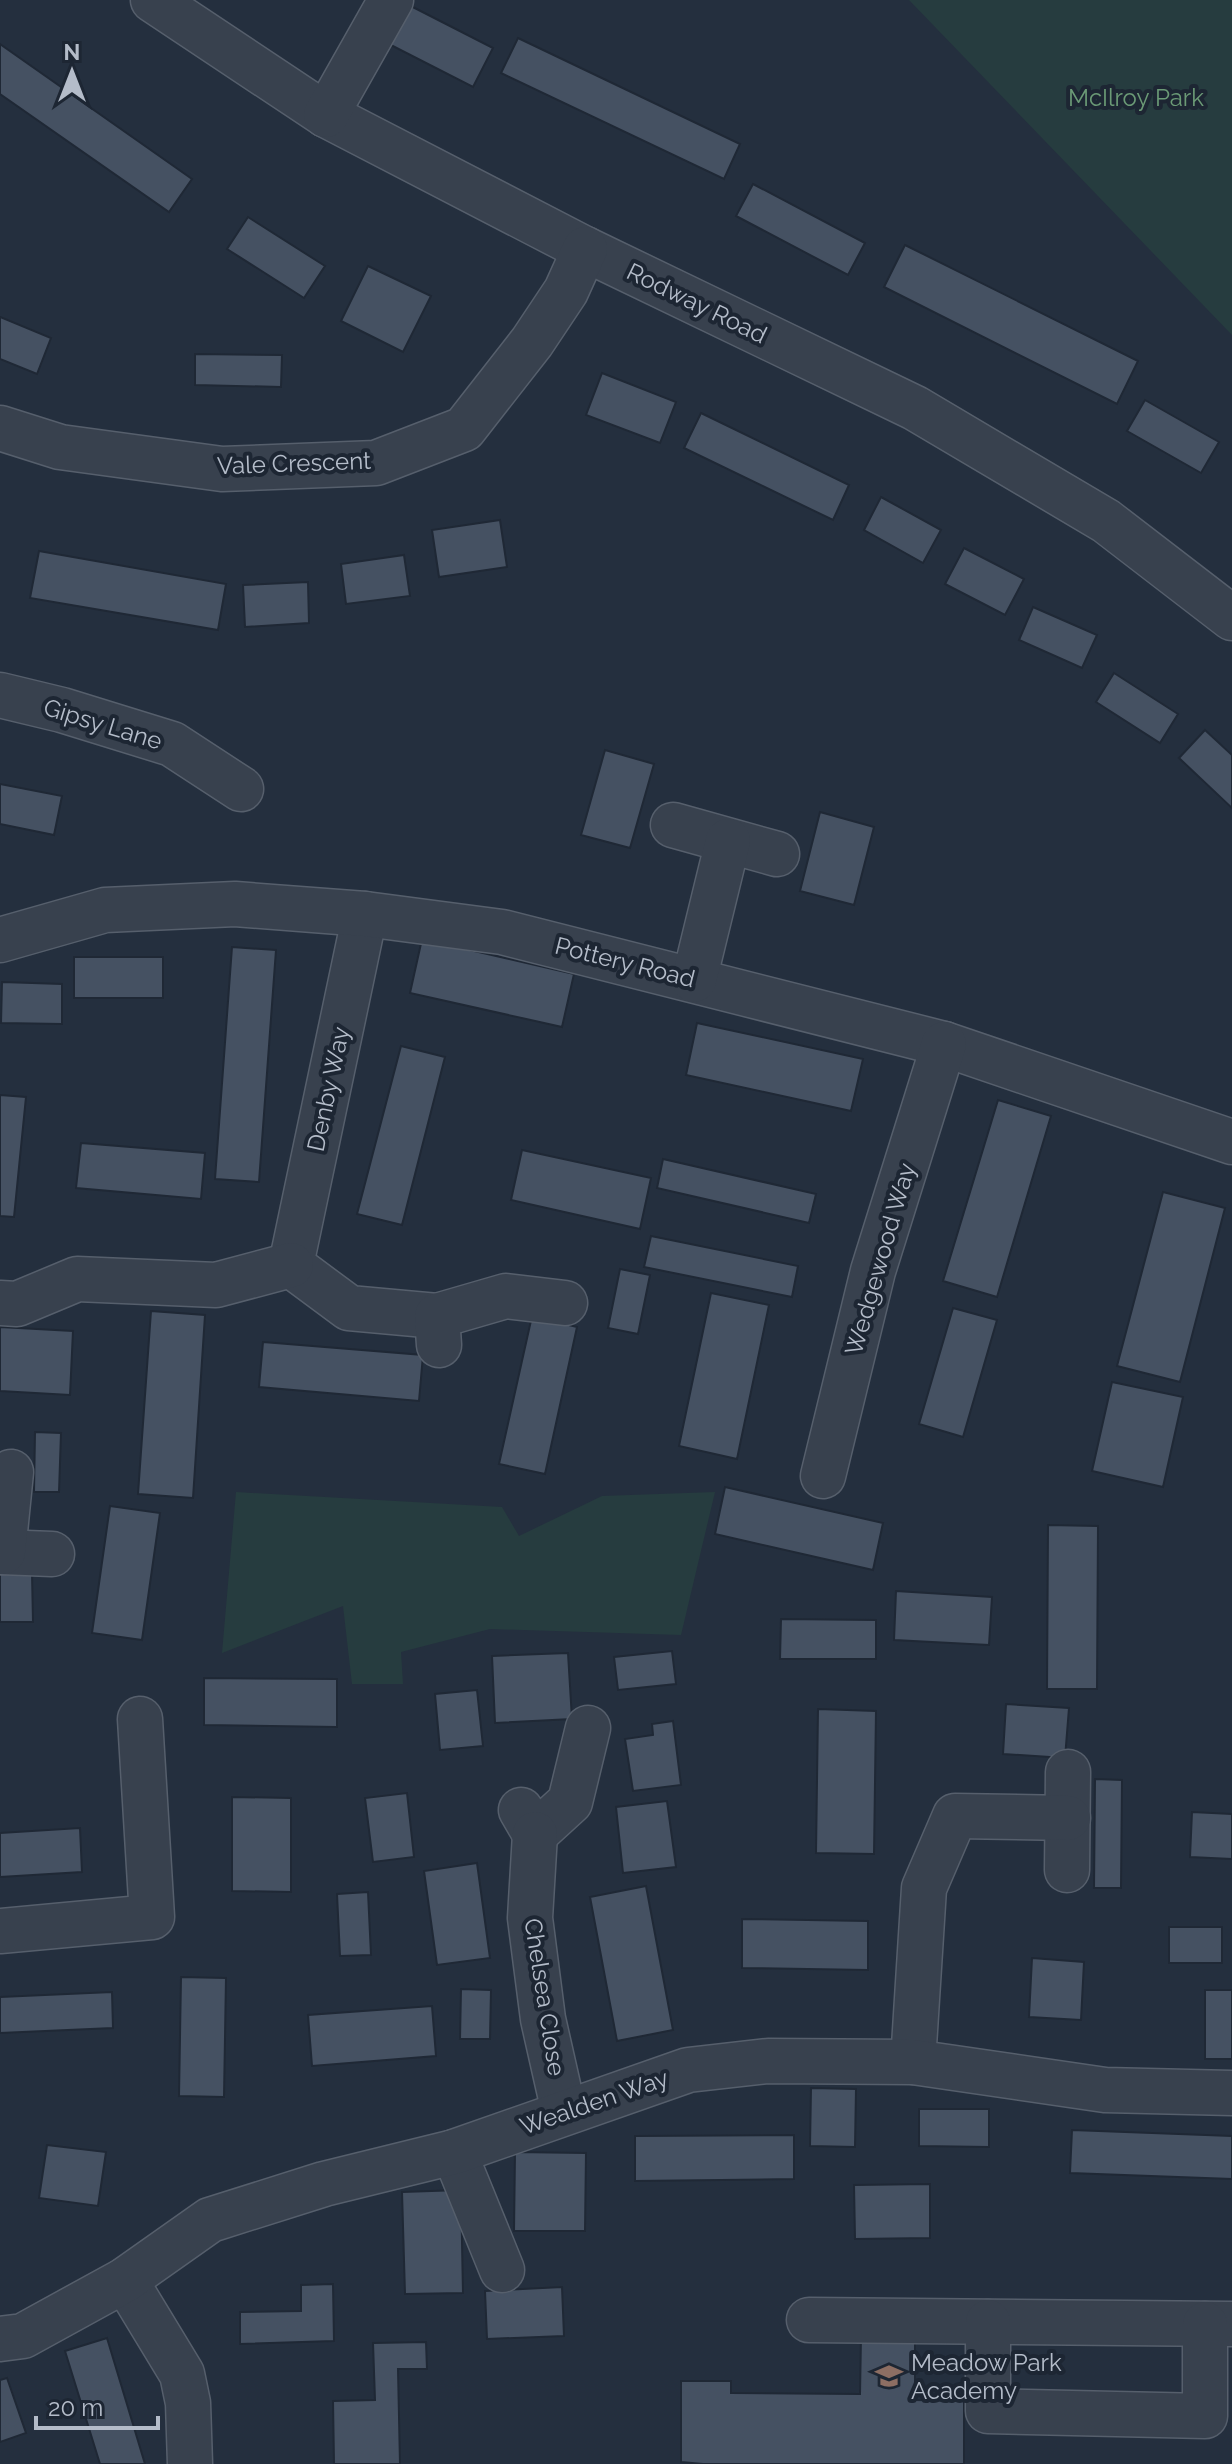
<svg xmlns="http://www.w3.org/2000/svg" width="1232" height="2464" font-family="Raleway,sans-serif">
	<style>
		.green { fill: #263c3f }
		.building { fill: #455162; stroke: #1f2835; stroke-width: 2 }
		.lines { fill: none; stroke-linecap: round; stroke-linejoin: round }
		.minor-casing { stroke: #565f6c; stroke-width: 47 }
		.minor { stroke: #38414e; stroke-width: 44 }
		.labels { text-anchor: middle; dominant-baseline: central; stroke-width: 8; stroke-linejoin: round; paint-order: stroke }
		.park-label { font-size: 24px; fill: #6b9a76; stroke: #1d2633 }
		.street-label { font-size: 24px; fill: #b4bcc9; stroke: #1d2633 }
		.poi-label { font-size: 24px; fill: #b4bcc9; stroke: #1d2633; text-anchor: start }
	</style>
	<rect width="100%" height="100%" fill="#242f3e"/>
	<!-- green -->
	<g class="green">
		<polygon points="909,0 1232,0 1232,335"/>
		<polygon points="236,1492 502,1507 519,1536 602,1496 715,1492 681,1635 490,1629 401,1652 403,1684 352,1684 343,1606 222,1653"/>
	</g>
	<!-- building -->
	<g class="building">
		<polygon points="401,1 493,48 473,87 381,40"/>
		<polygon points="518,38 740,144 724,179 501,73"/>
		<polygon points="0,44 192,179 169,212 0,94"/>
		<polygon points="753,184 865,243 848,275 736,216"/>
		<polygon points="248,217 325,266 304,298 227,249"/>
		<polygon points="905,245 1138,361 1117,404 884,287"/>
		<polygon points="368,266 431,296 403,352 341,321"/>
		<polygon points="0,317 51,338 37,374 0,359"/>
		<polygon points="195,354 282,355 281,387 195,385"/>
		<polygon points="602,373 676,402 660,443 586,415"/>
		<polygon points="1145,400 1219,442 1201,473 1127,431"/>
		<polygon points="701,413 849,485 833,520 684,448"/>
		<polygon points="881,497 941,530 923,563 864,530"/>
		<polygon points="500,520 507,567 439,577 432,530"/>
		<polygon points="964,548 1024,579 1005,615 945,584"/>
		<polygon points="39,551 226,584 218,630 30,598"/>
		<polygon points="404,555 410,596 346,604 341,564"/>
		<polygon points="308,582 309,623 245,627 243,585"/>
		<polygon points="1033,607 1097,635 1082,668 1019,640"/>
		<polygon points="1114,673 1178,714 1160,743 1096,702"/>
		<polygon points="1205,730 1232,755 1232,808 1179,758"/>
		<polygon points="605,750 654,764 630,848 581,835"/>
		<polygon points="0,784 62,796 54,835 0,824"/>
		<polygon points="820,812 874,827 854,905 800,891"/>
		<polygon points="422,939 574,974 562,1027 410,993"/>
		<polygon points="232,947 276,950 259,1182 215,1179"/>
		<rect x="74" y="957" width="89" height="41"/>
		<polygon points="2,982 62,984 62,1024 1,1023"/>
		<polygon points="697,1023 863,1059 851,1111 686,1075"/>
		<polygon points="401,1046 445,1057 402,1225 357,1214"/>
		<polygon points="0,1095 26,1097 14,1217 0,1216"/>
		<polygon points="998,1100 1051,1116 997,1297 943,1281"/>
		<polygon points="81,1143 205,1153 201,1199 76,1188"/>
		<polygon points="522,1150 651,1178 640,1229 511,1200"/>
		<polygon points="663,1159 816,1194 809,1223 657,1188"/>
		<polygon points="1163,1192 1225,1208 1180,1382 1117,1366"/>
		<polygon points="651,1236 798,1266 792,1297 644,1267"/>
		<polygon points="620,1269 650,1275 638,1334 608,1328"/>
		<polygon points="711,1293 769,1305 737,1459 679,1446"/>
		<polygon points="953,1308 997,1320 963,1437 919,1424"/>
		<polygon points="151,1311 205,1315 193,1498 138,1494"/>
		<polygon points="532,1316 577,1327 545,1474 499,1464"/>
		<polygon points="0,1327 73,1331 70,1395 0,1391"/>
		<polygon points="263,1342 423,1355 419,1401 259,1387"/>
		<polygon points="1112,1382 1183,1397 1163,1487 1092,1471"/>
		<polygon points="35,1432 61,1433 59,1492 34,1492"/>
		<polygon points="725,1487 883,1523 873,1570 715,1534"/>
		<polygon points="110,1506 160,1513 142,1640 92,1633"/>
		<polygon points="1048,1525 1098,1526 1097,1689 1047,1689"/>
		<polygon points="32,1573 33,1622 0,1622 0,1574"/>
		<polygon points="896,1591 992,1597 989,1645 894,1640"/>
		<polygon points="781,1619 876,1620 876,1659 780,1659"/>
		<polygon points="672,1651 676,1684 618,1690 614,1657"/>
		<polygon points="568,1653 572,1719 495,1723 492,1656"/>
		<polygon points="204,1678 337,1679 337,1727 204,1725"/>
		<polygon points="477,1690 483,1746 440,1750 435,1694"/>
		<polygon points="1006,1704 1069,1708 1065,1758 1003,1754"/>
		<polygon points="818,1709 876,1711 874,1854 816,1853"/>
		<polygon points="673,1721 681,1785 633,1791 625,1739 653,1735 652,1724"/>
		<polygon points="1095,1779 1122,1780 1121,1888 1094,1888"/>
		<polygon points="407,1793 414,1857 373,1862 365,1798"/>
		<polygon points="232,1797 291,1798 291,1892 232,1891"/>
		<polygon points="667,1801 676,1867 623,1873 616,1807"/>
		<polygon points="1192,1812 1232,1814 1232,1859 1190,1857"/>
		<polygon points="80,1828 82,1872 0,1877 0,1833"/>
		<polygon points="477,1863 490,1958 437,1965 424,1871"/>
		<polygon points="646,1886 673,2030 617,2041 590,1897"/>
		<polygon points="368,1892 371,1955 340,1956 337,1894"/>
		<polygon points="742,1919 868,1921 868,1970 742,1968"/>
		<rect x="1169" y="1927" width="53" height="36"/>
		<polygon points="1032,1958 1084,1962 1081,2020 1029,2017"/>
		<polygon points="181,1977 226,1978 224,2097 179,2096"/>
		<polygon points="461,1989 491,1990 490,2039 460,2039"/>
		<rect x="1205" y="1990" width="27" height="69"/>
		<polygon points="112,1992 113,2028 0,2033 0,1997"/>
		<polygon points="432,2006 436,2056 312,2066 308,2015"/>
		<polygon points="811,2088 856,2089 855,2147 810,2146"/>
		<polygon points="919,2109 989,2109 989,2147 919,2146"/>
		<polygon points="1072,2130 1232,2136 1232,2179 1070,2173"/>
		<polygon points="794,2135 794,2179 635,2181 635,2136"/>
		<polygon points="47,2145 106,2152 98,2206 39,2198"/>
		<polygon points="515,2152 586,2153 585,2231 514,2231"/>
		<polygon points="930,2184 930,2238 855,2239 854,2185"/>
		<polygon points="461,2190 463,2293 405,2294 402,2192"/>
		<polygon points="333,2284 334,2341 240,2344 240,2312 301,2311 301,2285"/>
		<polygon points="562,2287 564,2336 487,2339 485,2291"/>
		<polygon points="861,2336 915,2337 915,2400 964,2401 964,2464 703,2464 681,2462 681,2381 731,2381 731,2393 860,2394"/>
		<polygon points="107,2338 145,2464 100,2464 65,2351"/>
		<polygon points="426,2342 427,2369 398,2369 400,2464 334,2464 333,2401 375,2400 373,2343"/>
		<polygon points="7,2378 26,2433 0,2442 0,2380"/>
	</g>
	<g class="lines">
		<!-- minor casing -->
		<g class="minor-casing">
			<g id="minor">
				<polyline points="153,0 326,115 585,249 915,408 1106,521 1232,618"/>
				<polyline points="326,115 391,0"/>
				<polyline points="0,428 60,447 222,469 376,463 464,429 532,342 566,291 585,249"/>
				<polyline points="0,695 62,710 172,744 241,789"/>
				<polyline points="673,825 777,854"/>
				<polyline points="365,914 291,1265 349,1308 437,1316"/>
				<polyline points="0,940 105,910 235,904 365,914 502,932 944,1044 1232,1142"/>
				<polyline points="694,980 728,841"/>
				<polyline points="0,1303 17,1304 77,1279 216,1285 291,1265"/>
				<polyline points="439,1345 437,1316 506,1296 565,1303"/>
				<polyline points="823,1476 873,1271 944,1044"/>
				<polyline points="0,1552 52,1554"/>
				<polyline points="3,1552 11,1472"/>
				<polyline points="521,1810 535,1834 570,1802 588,1728"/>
				<polyline points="535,1834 530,1918 543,2019 564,2112"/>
				<polyline points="1067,1870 1068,1772"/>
				<polyline points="0,1931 152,1917 140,1719"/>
				<polyline points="913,2062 924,1888 955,1816 1068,1818"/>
				<polyline points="454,2152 502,2270"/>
				<polyline points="125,2280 182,2374 188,2403 190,2464"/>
				<polyline points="809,2320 1232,2324"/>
				<polyline points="988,2322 988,2411 1205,2416 1205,2324"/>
				<polyline points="0,2339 23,2336 125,2280 210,2220 324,2184 454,2152 688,2070 768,2061 913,2062 1105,2090 1232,2093"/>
			</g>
		</g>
		<!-- minor -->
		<use href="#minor" class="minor"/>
	</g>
	<!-- icons -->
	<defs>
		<g id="school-bare" transform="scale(2.16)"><path d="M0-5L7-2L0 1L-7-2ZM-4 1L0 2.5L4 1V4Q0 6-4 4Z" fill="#8d6e63" stroke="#1d2633" stroke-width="2.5" paint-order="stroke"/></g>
	</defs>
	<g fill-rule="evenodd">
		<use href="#school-bare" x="889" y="2376"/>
	</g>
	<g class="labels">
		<!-- park labels -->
		<g class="park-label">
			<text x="1136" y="97">McIlroy Park</text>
		</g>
		<!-- street labels -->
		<g class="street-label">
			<text transform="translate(697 303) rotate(26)">Rodway Road</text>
			<text transform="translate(294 463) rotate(-2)">Vale Crescent</text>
			<text transform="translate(103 724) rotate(17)">Gipsy Lane</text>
			<text transform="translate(625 962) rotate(14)">Pottery Road</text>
			<text transform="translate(328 1089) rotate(-78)">Denby Way</text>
			<text transform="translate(880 1259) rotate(-74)">Wedgewood Way</text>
			<text transform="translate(545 1997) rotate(81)">Chelsea Close</text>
			<text transform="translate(594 2102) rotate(-19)">Wealden Way</text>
		</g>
		<!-- poi labels -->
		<g class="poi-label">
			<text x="911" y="2362">Meadow Park<tspan x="911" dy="28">Academy</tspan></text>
		</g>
	</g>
	<!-- north arrow -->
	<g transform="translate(72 72)" stroke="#1d2633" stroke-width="6" paint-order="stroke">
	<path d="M0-6L14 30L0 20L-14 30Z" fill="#b4bcc9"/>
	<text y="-12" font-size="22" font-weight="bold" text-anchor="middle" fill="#b4bcc9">N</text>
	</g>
	<!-- scale -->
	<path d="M36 2416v12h122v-12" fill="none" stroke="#b4bcc9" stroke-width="4"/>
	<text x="48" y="2416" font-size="24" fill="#b4bcc9" stroke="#1d2633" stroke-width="6" paint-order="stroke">20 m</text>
</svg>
